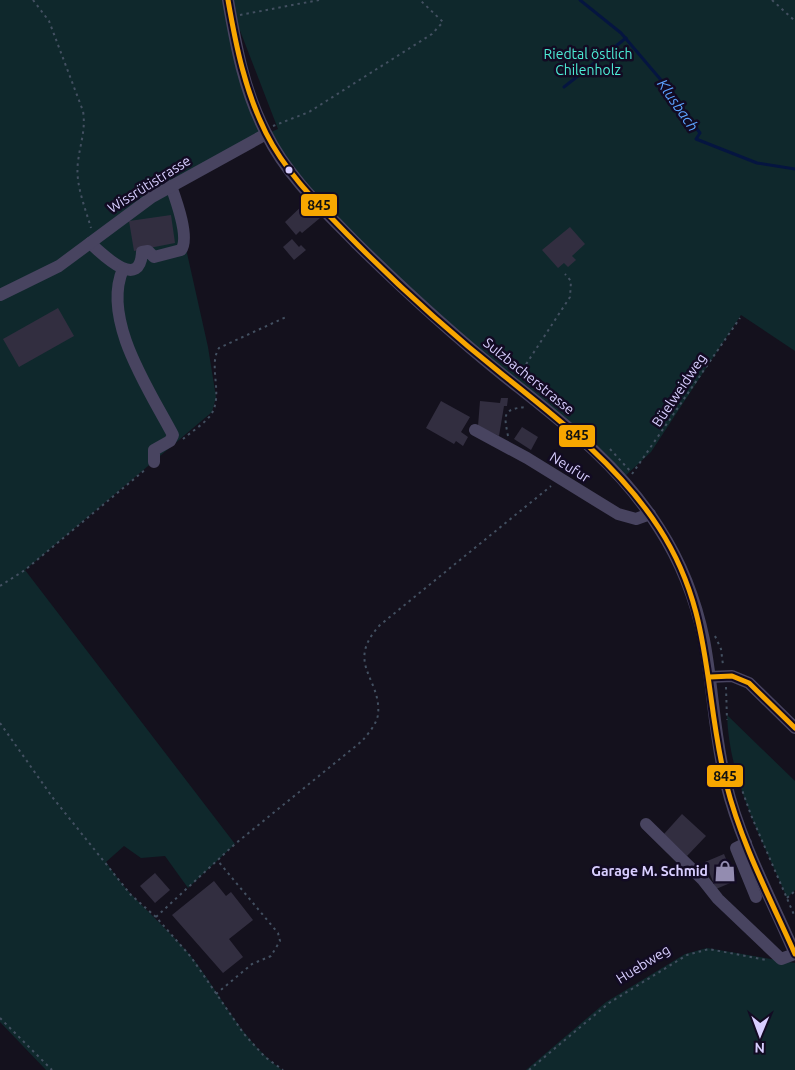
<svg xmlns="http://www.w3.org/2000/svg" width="795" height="1070" font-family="Ubuntu,sans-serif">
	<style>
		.green { fill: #0f282c; fill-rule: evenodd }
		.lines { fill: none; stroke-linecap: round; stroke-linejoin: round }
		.stream { stroke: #051540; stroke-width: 3 }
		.building { fill: #322e40 }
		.path { stroke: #435061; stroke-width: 2; stroke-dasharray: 2.5 4; stroke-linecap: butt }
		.minor { stroke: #484460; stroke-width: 12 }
		.bus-1-casing { stroke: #120b23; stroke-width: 9 }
		.bus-1 { stroke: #f7a600; stroke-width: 5 }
		.bus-dot { fill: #d8ceff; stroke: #120b23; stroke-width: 2 }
		.labels { text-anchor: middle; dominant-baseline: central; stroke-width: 5; stroke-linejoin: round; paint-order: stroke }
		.park-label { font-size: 14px; fill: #4decd5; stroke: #120b23 }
		.street-label { font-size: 14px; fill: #d8ceff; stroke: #120b23 }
		.poi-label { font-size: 14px; font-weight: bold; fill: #d8ceff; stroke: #120b23; text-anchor: end }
		.water-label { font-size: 15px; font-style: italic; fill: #5ca2ff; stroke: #120b23 }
		.line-badge { stroke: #120b23; stroke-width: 2 }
		.pale-badge-label { font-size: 14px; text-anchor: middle; font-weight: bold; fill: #111 }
	</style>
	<rect width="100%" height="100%" fill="#14111d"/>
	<!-- green -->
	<g class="green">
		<path d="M0,0H795V351L741,315L651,452L623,478L338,225L266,134L172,186L208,347L216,397L212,412L25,570L235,844L188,888L165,856L141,858L124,846L106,862C114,873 122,885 132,895C151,915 172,934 190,955C222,995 239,1038 282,1070H46L0,1022ZM229,2L278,129L266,134Z"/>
		<path d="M727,715L795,781V890L787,898C762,839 729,780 727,715Z"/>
		<polygon points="707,948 795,963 795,1070 526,1070 606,1002 685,954"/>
	</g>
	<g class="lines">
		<!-- stream -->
		<g class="stream">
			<polyline points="580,0 621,33 661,80 700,133 696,139 757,163 795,169"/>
			<polyline points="564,87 626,38"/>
		</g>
	</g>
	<!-- building -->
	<g class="building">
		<polygon points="306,202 320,218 302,233 300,231 296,235 285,222"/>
		<polygon points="171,215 175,243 134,251 129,221"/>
		<polygon points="570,227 585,244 572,256 576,260 568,267 564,263 558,268 542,250"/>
		<polygon points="292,239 299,247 301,245 306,250 294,260 283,247"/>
		<polygon points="58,308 74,336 19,367 3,339"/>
		<polygon points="501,398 508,398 507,406 504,406 499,436 478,426 480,401 500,403"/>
		<polygon points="441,401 470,417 461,432 468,437 463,446 456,441 454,444 426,428"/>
		<polygon points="522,427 538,437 531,450 514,439"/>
		<polygon points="682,814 706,836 687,856 664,834"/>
		<polygon points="724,854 735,881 716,889 705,862"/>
		<polygon points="155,873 170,890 155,903 140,886"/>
		<polygon points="214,881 226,896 231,892 253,920 229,939 243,957 223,973 172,915"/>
	</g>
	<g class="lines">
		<!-- path -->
		<g class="path">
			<path d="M33,0L49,21L83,111C86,130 80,144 78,162C75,184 85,207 91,228"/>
			<polyline points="772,0 795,21"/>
			<polyline points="240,15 319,0"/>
			<polyline points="273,126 309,112 432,34 443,22 420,0"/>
			<polyline points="519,375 570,297 571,281 565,274"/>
			<path d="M508,436C504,415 502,409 526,407"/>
			<path d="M183,439C192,431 206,423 212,413C223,393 208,365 219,348L286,317"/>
			<polyline points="610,449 632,473"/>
			<polyline points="632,474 740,318"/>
			<polyline points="0,586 25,570 146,469"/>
			<polyline points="715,636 721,649 723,665"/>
			<polyline points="726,687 727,720"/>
			<polyline points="0,723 53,798 131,895 156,917 191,957 244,1034 265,1057 283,1070"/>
			<polyline points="736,773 751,815 795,917"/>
			<polyline points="787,898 795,891"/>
			<path d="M156,917L235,844L362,741C368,734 376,725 378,715C382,678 344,664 380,625L551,486"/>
			<polyline points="216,994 252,964 271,956 280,941 278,933 218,861"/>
			<polyline points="0,1018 52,1070"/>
			<polyline points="529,1070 609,1003 687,955 709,949 766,960"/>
		</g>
		<!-- minor -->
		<g class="minor">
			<path d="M228,0C236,46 244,91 266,133C287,176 324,210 357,244C404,290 452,334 503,375C562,422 618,463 659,528C681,562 696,601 704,640C713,687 714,736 726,783C740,842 771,898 795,954"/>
			<path d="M90,243C102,254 140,292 142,252L148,251L154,257L181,250C190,238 176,200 171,186"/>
			<path d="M123,269C101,320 150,391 173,435L170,441L154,450V462"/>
			<polyline points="0,295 59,266 152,197 266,134"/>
			<polyline points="475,430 527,458 618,514 636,519 650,514"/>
			<polyline points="710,677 732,676 749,683 795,728"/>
			<polyline points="646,824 703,880 718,899 781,959 795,954"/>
			<polyline points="746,843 736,848 756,897"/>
		</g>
		<!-- bus-1 casing -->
		<g class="bus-1-casing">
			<g id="bus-1">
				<path d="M228,0C236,46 245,91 266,133C286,173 318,204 349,236C397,285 449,332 503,375C561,421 619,466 659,528C714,613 703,691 726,783C741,843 770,898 795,954"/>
				<polyline points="710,677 732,676 749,683 795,728"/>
			</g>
		</g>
		<!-- bus-1 -->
		<use href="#bus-1" class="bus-1"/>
	</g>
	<!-- icons -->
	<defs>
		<g id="shop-bare" transform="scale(1.725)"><path d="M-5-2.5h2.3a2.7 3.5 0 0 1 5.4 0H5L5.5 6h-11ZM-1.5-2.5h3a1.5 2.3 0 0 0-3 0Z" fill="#938cb0" stroke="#120b23" stroke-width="2.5" paint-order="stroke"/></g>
	</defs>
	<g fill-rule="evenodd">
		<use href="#shop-bare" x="725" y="871"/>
	</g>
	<!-- markers -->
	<circle class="bus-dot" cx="289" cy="170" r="4.5"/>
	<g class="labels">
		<!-- park labels -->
		<g class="park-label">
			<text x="588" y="54">Riedtal östlich<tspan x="588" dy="16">Chilenholz</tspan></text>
		</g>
		<!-- street labels -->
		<g class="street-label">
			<text transform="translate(149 184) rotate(-32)">Wissrütistrasse</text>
			<text transform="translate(529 376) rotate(39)">Sulzbacherstrasse</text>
			<text transform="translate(679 390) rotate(-56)">Büelweidweg</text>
			<text transform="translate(570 467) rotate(32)">Neufur</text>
			<text transform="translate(643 964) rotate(-32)">Huebweg</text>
		</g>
		<!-- poi labels -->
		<g class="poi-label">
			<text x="708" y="871">Garage M. Schmid</text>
		</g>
		<!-- water labels -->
		<g class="water-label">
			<text transform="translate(678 105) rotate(55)">Klusbach</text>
		</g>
	</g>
	<g class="line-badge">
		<rect x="300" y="193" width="38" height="24" rx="5" fill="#f7a600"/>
		<rect x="558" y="424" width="38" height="24" rx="5" fill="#f7a600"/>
		<rect x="706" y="764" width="38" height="24" rx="5" fill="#f7a600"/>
	</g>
	<g class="pale-badge-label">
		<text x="319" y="210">845</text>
		<text x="577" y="440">845</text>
		<text x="725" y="781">845</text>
	</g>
	<!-- north arrow -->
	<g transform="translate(760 1035) rotate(181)" stroke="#120b23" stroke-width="4" paint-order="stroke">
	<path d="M0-4L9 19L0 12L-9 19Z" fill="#d8ceff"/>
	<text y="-8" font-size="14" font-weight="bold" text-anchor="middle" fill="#d8ceff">N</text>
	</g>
</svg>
